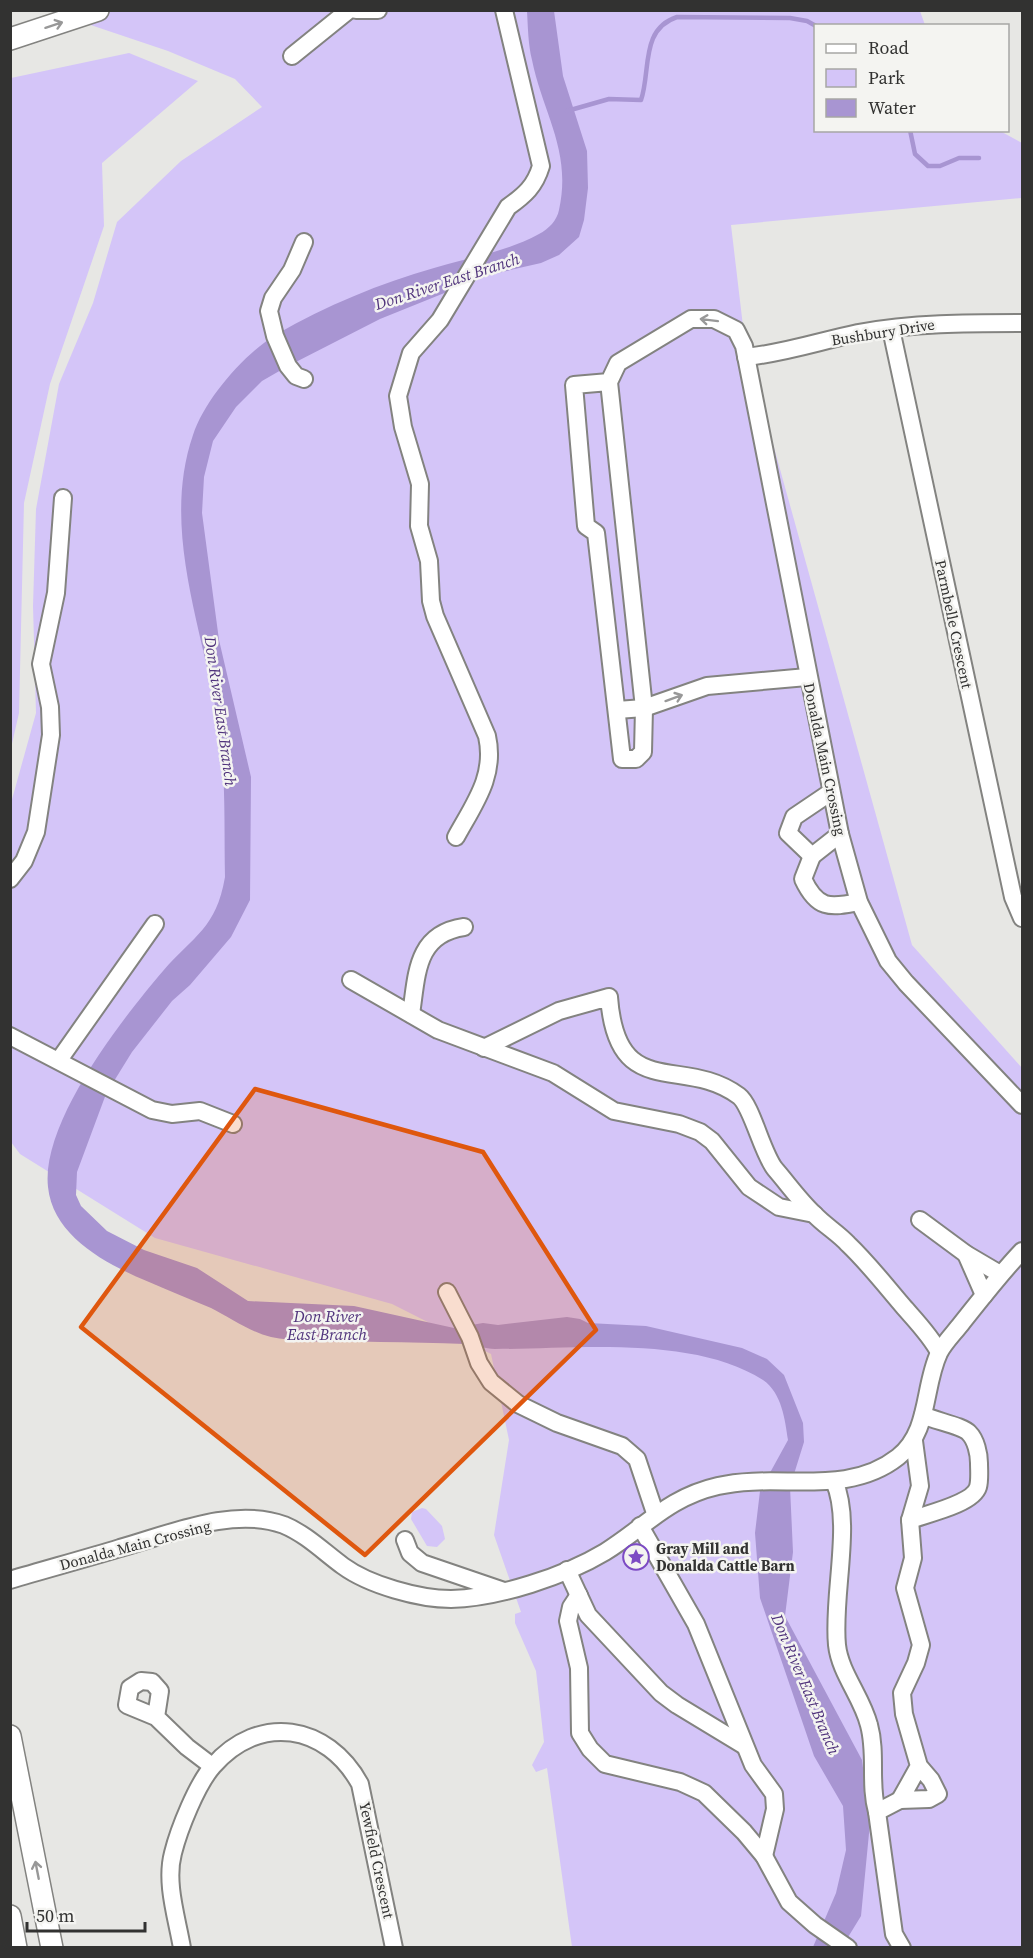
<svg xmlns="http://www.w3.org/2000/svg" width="1033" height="1958" font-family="'Source Serif 4',serif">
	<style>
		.green { fill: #d4c5f8 }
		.water { fill: #a895d2 }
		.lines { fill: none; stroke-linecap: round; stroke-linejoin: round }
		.stream { stroke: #a895d2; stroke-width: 4.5 }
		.minor-casing { stroke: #838380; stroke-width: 20 }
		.major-casing { stroke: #838380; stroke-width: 24 }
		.minor { stroke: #fff; stroke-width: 16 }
		.major { stroke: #fff; stroke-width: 21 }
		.oneway { stroke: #989898 }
		.marked { fill: #df570e; fill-opacity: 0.2; stroke: #df570e; stroke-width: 4.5; stroke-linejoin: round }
		.labels { text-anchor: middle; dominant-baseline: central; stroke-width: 5; stroke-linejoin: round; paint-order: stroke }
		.street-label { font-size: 15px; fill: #323231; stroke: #f4f4f1 }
		.poi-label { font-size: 15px; font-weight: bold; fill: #323231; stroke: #f4f4f1; text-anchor: start }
		.water-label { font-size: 16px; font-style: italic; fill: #50337c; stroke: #f4f4f1 }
	</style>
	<rect width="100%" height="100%" fill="#e7e7e4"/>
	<!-- green -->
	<g class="green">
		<polygon points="49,11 920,11 925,25 816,26 816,130 1000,131 1022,143 1022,198 731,225 745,343 912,945 1022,1068 1022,1947 572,1947 547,1768 536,1772 532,1765 544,1742 536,1671 515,1623 515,1614 521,1612 494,1535 509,1440 491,1354 392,1304 155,1238 20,1154 11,1142 11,803 36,713 33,606 36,509 59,384 93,303 117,222 181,161 262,107 235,79 168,51"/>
		<polygon points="129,53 198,81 102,163 104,226 50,384 24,503 19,713 11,748 11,78"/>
		<polygon points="422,1508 426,1509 442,1526 445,1539 437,1547 427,1546 411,1519 412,1512"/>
	</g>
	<!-- water -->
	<path class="water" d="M527,11H554L563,76L587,151L588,188L584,220L579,237L559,255L541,263L489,275L380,319L288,366L262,381L236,407L213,441L204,477L202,513L219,640L251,777L250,900L231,937L190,985L172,1001L132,1052L106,1094L77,1172L76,1195L81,1206L107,1231L144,1250L197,1268L248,1301L354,1306L454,1328L483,1323L498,1325L567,1317L580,1319L588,1323L646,1326L742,1348L767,1359L784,1375L803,1423L804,1442L790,1487L793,1552L785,1616L862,1760L870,1823L861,1916L842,1947H813L836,1893L846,1850L843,1806L814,1756L760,1598L755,1533L760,1491L788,1440C785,1420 782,1393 763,1380C693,1335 574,1349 495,1349C485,1349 475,1344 465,1344C437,1343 408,1342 380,1342C343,1341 307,1344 271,1337C250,1332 229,1317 211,1308C190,1299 169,1291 149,1282C108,1265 53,1237 48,1187C41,1122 122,1019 163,971C194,935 216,929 225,877C224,828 226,777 219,728C205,633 160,531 193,435C205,399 244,354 277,334C325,306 381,283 434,268C470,257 506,252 539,234C549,229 557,220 559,210C572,151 543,114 532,60C528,44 528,27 527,11Z"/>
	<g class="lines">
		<!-- stream -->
		<g class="stream">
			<path d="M567,111L609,99L641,100C651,71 640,29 677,17L790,18L807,21L816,26"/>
			<polyline points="910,130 915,154 928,166 940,166 959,158 979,158"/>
		</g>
		<!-- minor casing -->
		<g class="minor-casing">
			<g id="minor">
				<polyline points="356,10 378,10"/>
				<polyline points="292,56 349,10"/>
				<polyline points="891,329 1013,897 1022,918"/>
				<path d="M746,357C785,353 820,341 858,333C913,323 967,323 1022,323"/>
				<polyline points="304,379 296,376 288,366 275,336 269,311 273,298 292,270 304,242"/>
				<polyline points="609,382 574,385 586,526 596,533 622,759 636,759 643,752 644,708 609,382 618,363 691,319 714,319 736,330 744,346 840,834 859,902 888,961 906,983 1022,1105"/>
				<polyline points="617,710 644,708 707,686 807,677"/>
				<polyline points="831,792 794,817 788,833 812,856 840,834"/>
				<path d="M456,837C474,804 496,776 487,736L435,616L431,601L429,561L419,526L420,484L403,427L398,396L411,353L440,320L508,207C525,195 535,186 541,166L504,10"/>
				<path d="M812,856L803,879C817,909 829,908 859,902"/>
				<polyline points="10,879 24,861 36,832 51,735 50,707 41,664 56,593 63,498"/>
				<polyline points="351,980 438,1030 553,1073 614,1111 679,1124 700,1132 712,1141 749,1187 779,1207 814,1214"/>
				<path d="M411,1014C417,976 415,934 464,927"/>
				<polyline points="10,1036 152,1110 172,1114 200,1111 233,1124"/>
				<path d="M484,1048L559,1011L609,997C617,1104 683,1054 739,1096C752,1106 762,1153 775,1169C788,1184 800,1201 814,1214C824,1225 838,1233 848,1244C868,1263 885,1285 903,1306C916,1321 930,1335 939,1352"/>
				<polyline points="59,1060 155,924"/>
				<polyline points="920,1220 966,1254 1000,1274"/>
				<polyline points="966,1254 984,1295"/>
				<polyline points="447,1292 470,1337 479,1363 491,1382 518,1404 557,1423 622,1446 637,1459 655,1513"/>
				<polyline points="914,1441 920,1486 910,1520 913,1558 905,1588 921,1645 916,1663 902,1693 904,1714 919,1766 931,1780 938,1794 929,1799 900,1800 919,1766"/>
				<path d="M834,1481C853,1523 832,1595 837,1645C840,1673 862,1697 869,1725C877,1754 869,1784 877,1812"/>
				<path d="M910,1520C926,1514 973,1504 978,1487C980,1480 979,1470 979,1463C979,1454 976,1440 969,1433C963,1426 935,1421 923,1415"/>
				<polyline points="640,1526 696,1624 753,1765 774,1794 775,1809 764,1856"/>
				<polyline points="405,1540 410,1553 422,1563 504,1591"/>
				<polyline points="567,1570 588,1615 661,1693 677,1705 743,1745"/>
				<path d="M10,1580C47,1569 84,1559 120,1548C170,1534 233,1506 284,1525C306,1534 325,1553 343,1566C369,1585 419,1599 451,1599C498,1598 565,1576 605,1552C645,1527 669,1497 718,1486C778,1472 846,1498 898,1457C930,1432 923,1387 939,1353C944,1343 954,1333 961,1324C981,1299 1000,1274 1022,1251"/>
				<polyline points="579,1595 571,1607 568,1621 579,1668 580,1733 590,1749 605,1764 680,1782 704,1793 744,1832 764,1856 789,1902 815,1925 848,1948"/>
				<polyline points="156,1717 127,1705 130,1688 141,1681 152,1682 160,1691 156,1717 187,1747 212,1766"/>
				<polyline points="900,1800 877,1812 894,1934 902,1948"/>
				<path d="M182,1948C177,1918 165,1883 173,1853C179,1829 197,1784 213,1766C259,1713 327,1724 360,1784L394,1948"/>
			</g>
		</g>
		<!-- major casing -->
		<g class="major-casing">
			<g id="major">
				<polyline points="10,39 98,10"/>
				<polyline points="10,1736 52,1948"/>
				<polyline points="10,1916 16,1948"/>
			</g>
		</g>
		<!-- minor -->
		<use href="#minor" class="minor"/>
		<!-- major -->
		<use href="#major" class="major"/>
	</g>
	<!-- one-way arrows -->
	<defs><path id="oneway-shaft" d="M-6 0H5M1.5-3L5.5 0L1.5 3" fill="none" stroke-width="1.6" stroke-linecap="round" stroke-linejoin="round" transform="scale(1.5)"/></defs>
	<g class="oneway">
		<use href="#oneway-shaft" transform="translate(54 25) rotate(-18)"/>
		<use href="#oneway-shaft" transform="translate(709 320) rotate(-173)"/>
		<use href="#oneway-shaft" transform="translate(674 698) rotate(-20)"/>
		<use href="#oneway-shaft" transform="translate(37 1870) rotate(-101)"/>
	</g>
	<!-- marked area -->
	<path class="marked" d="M255,1089L483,1152L596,1330L365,1555L81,1327Z"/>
	<!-- icons -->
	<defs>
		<g id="sight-ring" transform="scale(1.35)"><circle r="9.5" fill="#f4f4f1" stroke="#7c4bc3" stroke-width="1.5"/><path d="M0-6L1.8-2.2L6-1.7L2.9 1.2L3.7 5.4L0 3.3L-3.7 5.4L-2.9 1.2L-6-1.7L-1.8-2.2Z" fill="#7c4bc3"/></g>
	</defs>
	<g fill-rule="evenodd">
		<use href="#sight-ring" x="636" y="1557"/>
	</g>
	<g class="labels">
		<!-- street labels -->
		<g class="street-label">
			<text transform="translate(883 332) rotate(-9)">Bushbury Drive</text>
			<text transform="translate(954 624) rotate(78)">Parmbelle Crescent</text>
			<text transform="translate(825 759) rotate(78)">Donalda Main Crossing</text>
			<text transform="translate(135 1545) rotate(-15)">Donalda Main Crossing</text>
			<text transform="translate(377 1860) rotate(78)">Yewfield Crescent</text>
		</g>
		<!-- poi labels -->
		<g class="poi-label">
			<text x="656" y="1548">Gray Mill and<tspan x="656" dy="17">Donalda Cattle Barn</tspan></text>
		</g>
		<!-- water labels -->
		<g class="water-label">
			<text transform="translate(447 281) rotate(-18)">Don River East Branch</text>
			<text transform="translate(221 711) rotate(82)">Don River East Branch</text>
			<text x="327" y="1316">Don River<tspan x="327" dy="18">East Branch</tspan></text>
			<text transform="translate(806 1684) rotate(67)">Don River East Branch</text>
		</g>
	</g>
	<!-- border -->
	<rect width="1033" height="1958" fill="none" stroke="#323231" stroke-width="24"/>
	<!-- legend -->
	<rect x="814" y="24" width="195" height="108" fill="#f4f4f1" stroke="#a6a6a4" stroke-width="1.5"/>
	<rect x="826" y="44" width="30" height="9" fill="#ffffff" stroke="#a6a6a4" stroke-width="1.5"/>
	<text x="868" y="54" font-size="18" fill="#323231">Road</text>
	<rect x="826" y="69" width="30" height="18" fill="#d4c5f8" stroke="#a6a6a4" stroke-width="1.5"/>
	<text x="868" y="84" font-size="18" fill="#323231">Park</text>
	<rect x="826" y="99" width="30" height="18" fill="#a895d2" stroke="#a6a6a4" stroke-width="1.5"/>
	<text x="868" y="114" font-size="18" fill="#323231">Water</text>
	<!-- scale -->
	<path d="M27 1922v9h118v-9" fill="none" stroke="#323231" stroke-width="3"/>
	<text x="36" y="1922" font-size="18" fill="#323231" stroke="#f4f4f1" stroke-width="4.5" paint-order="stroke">50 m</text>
</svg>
